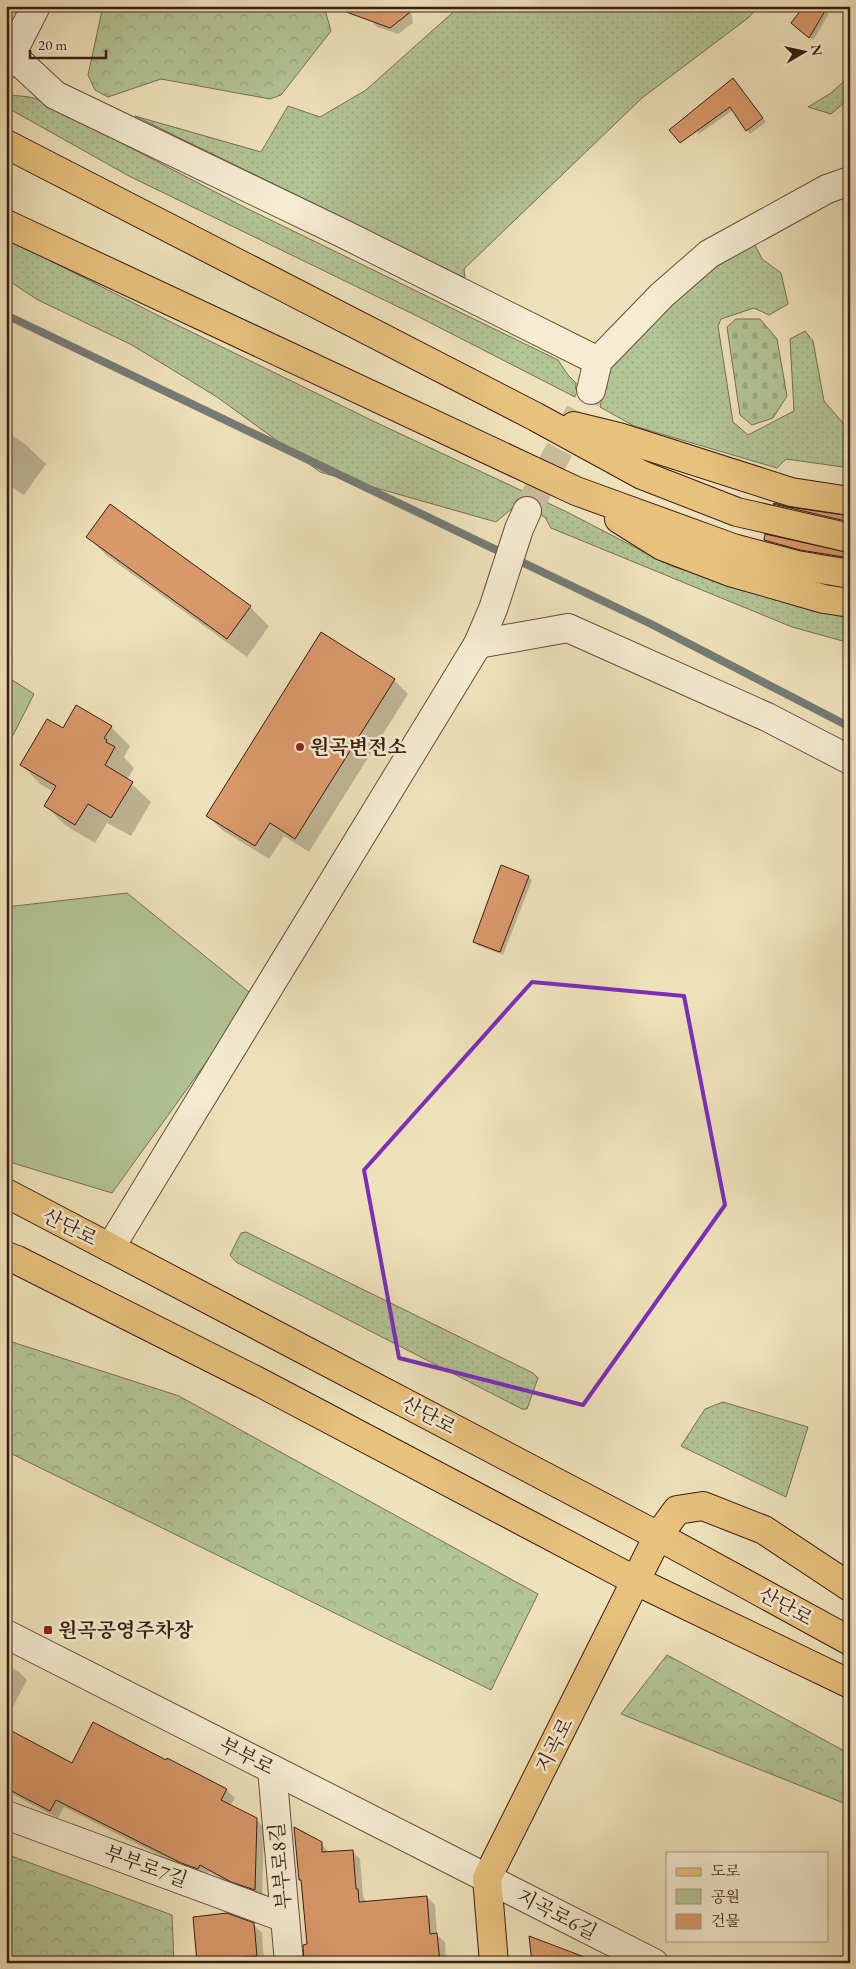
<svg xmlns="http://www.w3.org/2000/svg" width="856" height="1969" font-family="'EB Garamond','Noto Serif KR',serif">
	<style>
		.grass { fill: url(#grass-dots); stroke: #767054 }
		.forest { fill: url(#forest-crowns); stroke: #767054 }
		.cemetery { fill: url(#cemetery-stones); stroke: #767054 }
		.green { fill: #b3c495; stroke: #767054 }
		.shadow { fill: #0003 }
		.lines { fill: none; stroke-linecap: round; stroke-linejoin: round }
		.stream { stroke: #757c76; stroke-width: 8 }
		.building { fill: #d9996b; stroke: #381d12 }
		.minor-tunnel { stroke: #cabb98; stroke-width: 28; stroke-dasharray: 28 14; stroke-linecap: butt }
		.minor-casing { stroke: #664e3c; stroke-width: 30 }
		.major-casing { stroke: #381d12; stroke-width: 30 }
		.minor { stroke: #f5ecd2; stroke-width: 28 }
		.major { stroke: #e8c17d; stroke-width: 28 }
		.marked { fill: none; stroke: #7b2cbf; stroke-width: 4; stroke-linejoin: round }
		.poi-dot { fill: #8f2418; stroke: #f5ecd2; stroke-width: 2 }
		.labels { text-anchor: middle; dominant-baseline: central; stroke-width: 5; stroke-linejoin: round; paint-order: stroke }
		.poi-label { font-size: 20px; font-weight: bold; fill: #381d12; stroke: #f5ecd2; text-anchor: start }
		.street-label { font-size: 20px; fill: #381d12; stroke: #f5ecd2 }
	</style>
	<defs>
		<pattern id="grass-dots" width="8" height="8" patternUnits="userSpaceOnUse" patternTransform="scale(1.25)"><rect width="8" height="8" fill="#b3c495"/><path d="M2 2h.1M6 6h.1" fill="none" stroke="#9ba87f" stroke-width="1.8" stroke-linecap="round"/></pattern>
		<pattern id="forest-crowns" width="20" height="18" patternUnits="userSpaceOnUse" patternTransform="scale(1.25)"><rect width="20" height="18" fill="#b3c495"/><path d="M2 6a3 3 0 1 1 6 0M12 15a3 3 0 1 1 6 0" fill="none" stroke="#9ba87f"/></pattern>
		<pattern id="cemetery-stones" width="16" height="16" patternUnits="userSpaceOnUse" patternTransform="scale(1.25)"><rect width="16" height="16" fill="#b3c495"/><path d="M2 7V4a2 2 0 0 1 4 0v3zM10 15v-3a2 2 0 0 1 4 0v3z" fill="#9ba87f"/></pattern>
	</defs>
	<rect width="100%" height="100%" fill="#efe2ba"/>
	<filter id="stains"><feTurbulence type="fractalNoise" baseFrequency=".004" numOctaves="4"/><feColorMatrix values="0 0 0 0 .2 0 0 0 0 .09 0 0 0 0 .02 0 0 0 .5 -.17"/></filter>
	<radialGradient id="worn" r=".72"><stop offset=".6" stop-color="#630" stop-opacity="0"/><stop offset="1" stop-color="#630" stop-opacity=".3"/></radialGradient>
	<!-- grass -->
	<g class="grass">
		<polygon points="460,6 759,6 748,18 642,98 464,269 465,278 135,116 261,152 288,106 320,117 366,90"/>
		<polygon points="850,76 850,98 831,114 808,107 831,93"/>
		<path d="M6,94C18,97 28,95 39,100L246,208L558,360L568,375L576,383L575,397L419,317L129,176L6,107Z"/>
		<polygon points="6,238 167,320 373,421 567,512 671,566 850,619 850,643 792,627 551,528 545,517 516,505 496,522 320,472 217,397 132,345 38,300 6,279"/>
		<polygon points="754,243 762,259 781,273 788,304 769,315 754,308 721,319 718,326 733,422 748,435 794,411 790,339 805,331 813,341 824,401 843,423 850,425 850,468 786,459 777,468 634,426 600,407 608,369 665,305 725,255"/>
		<polygon points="246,1232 533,1373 538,1378 527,1409 522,1409 236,1262 230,1255 241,1233"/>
		<polygon points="723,1402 808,1427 786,1497 681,1446 705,1409"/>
	</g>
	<!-- forest -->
	<g class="forest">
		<polygon points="103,6 324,6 331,31 281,95 270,99 161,79 108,97 95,90 88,75"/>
		<polygon points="6,1340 179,1396 538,1594 491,1690 6,1451"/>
		<polygon points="667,1655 850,1754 850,1797 846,1804 621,1714"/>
		<polygon points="6,1854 172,1915 174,1963 6,1963"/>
	</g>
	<!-- cemetery -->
	<polygon class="cemetery" points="736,319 760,319 777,339 787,396 773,418 752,425 740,415 727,327"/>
	<!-- green -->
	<g class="green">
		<polygon points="6,676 34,694 6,749"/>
		<polygon points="127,893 254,996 112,1193 6,1161 6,907"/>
	</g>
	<!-- shadow -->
	<g class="shadow">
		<polygon points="410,6 413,23 398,34 377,27 370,19"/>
		<polygon points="819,6 829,14 813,40 796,27"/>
		<polygon points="733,80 766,122 750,134 733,110 699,134 685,117"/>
		<polygon points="6,431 26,445 46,464 24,495 6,483"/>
		<polygon points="775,505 788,509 850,517 850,524 778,507"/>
		<polygon points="88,537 250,607 269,626 247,657 107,556"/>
		<polygon points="765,540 850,554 850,560 805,553 768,543"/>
		<polygon points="394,680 408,694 309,852 284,836 269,859 222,830 208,816"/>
		<polygon points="111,727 130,746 124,757 134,768 127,780 151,802 131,836 107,823 95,843 65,825 46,806 54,792 40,784 21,764 63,730"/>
		<polygon points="528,877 532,880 503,955 477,945 474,941"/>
		<polygon points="6,1665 19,1672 27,1680 6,1720"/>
		<polygon points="6,1730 73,1764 167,1762 226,1790 235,1798 230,1806 256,1819 264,1828 262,1897 241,1889 209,1872 206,1877 190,1871 64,1807 58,1818 6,1791"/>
		<polygon points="321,1843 329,1853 352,1851 360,1859 363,1896 366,1902 427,1897 435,1905 437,1935 445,1942 446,1963 306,1963 308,1945 303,1882 300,1879"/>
		<polygon points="194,1918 253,1924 262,1933 264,1963 198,1963"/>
	</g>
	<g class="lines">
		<!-- stream -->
		<polyline class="stream" points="6,315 651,624 850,727"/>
	</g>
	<!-- building -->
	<g class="building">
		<polygon points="338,6 418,6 390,28 338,9"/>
		<polygon points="804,6 828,6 809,38 791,23"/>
		<polygon points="733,78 763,118 746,131 730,107 680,143 669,130"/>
		<polygon points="774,503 789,507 850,516 850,522 773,504"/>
		<polygon points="110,504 251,606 227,639 86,537"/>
		<polygon points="765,534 850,553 850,558 800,550 764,540"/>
		<polygon points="321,632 395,679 295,839 270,823 255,846 206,816"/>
		<polygon points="76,705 112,726 104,738 107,740 106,742 115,747 105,765 133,782 111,818 88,804 75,825 44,806 56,786 20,765 47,719 63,728"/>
		<polygon points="501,865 529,876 500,952 473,942"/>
		<polygon points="93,1722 166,1760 167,1758 227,1789 221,1800 257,1818 255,1890 231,1882 200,1865 198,1869 181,1863 56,1800 50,1811 6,1788 6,1728 72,1763"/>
		<polygon points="294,1827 322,1842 322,1852 353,1850 356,1889 358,1889 359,1902 427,1896 430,1934 437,1933 440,1963 304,1963 303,1945 307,1944 301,1880 299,1880"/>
		<polygon points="227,1913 254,1923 257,1956 197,1962 193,1917"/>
		<polygon points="529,1936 595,1961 595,1963 532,1963"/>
	</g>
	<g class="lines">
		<!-- minor-tunnel -->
		<polyline class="minor-tunnel" points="527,511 591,390"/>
		<!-- minor casing -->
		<g class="minor-casing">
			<g id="minor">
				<polyline points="12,55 55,95 344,234 598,361"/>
				<polyline points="6,65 36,6"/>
				<polyline points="591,390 598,361 662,295 709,254 827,189 850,181"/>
				<polyline points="478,644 568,628 767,717 850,760"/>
				<polyline points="110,1248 478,644 493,609 519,529 527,511"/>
				<polyline points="6,1634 654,1963"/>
				<polyline points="272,1769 289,1963"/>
				<polyline points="6,1815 285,1918"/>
			</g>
		</g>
		<!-- major casing -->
		<g class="major-casing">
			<g id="major">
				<polyline points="6,144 536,417 642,475 737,512 850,538"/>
				<polyline points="6,224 576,491 733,548 797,565 850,574"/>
				<polyline points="574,426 619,437 791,492 850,501"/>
				<polyline points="619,519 662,546 730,572 824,599 850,603"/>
				<polyline points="6,1193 658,1536 850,1641"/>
				<polyline points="6,1256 17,1260 257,1381 636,1581 850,1684"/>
				<polyline points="494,1963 487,1878 658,1536 677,1510 703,1506 764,1530 850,1587"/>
			</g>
		</g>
		<!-- minor -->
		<use href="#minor" class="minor"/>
		<!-- major -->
		<use href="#major" class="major"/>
	</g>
	<!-- marked area -->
	<path class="marked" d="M532,982L684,996L725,1205L583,1405L399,1358L364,1170Z"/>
	<!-- markers -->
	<g class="poi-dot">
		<circle cx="300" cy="747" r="5"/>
		<rect x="43" y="1625" width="10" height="10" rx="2.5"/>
	</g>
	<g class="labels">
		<!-- poi labels -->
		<g class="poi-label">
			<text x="310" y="747">원곡변전소</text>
			<text x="58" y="1630">원곡공영주차장</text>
		</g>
		<!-- street labels -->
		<g class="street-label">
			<text transform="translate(70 1227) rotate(27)">산단로</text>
			<text transform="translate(429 1415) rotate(28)">산단로</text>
			<text transform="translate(786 1606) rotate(29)">산단로</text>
			<text transform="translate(554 1745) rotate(-63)">지곡로</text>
			<text transform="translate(247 1756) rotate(27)">부부로</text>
			<text transform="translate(146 1866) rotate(20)">부부로7길</text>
			<text transform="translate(280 1866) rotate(-95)">부부로8길</text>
			<text transform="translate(557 1914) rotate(27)">지곡로6길</text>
		</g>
	</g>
	<!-- margin -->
	<rect width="856" height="1969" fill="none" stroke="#efe2ba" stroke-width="25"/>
	<rect x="8" y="8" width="841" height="1954" fill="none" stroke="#381d12" stroke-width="2.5"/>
	<rect x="12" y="12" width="831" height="1944" fill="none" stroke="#381d12"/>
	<!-- legend -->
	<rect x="666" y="1852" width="162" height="90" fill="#f5ecd2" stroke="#a99985"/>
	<rect x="676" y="1868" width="25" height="8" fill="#e8c17d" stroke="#a99985"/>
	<text x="711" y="1876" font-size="15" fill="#381d12">도로</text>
	<rect x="676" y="1889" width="25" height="15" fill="#b3c495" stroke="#a99985"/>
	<text x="711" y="1902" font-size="15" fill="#381d12">공원</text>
	<rect x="676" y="1914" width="25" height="15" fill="#d9996b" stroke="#a99985"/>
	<text x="711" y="1926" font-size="15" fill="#381d12">건물</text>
	<!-- north arrow -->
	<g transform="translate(804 52) rotate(81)" stroke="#f5ecd2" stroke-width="4" paint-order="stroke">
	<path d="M0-4L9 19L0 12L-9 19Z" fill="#381d12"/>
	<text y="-8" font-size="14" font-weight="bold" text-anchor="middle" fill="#381d12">N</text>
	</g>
	<!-- scale -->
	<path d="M30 50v8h76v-8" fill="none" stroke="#381d12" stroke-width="2.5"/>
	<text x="38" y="50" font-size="15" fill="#381d12" stroke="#f5ecd2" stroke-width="4" paint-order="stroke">20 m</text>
	<rect width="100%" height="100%" filter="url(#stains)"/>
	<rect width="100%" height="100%" fill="url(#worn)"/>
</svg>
